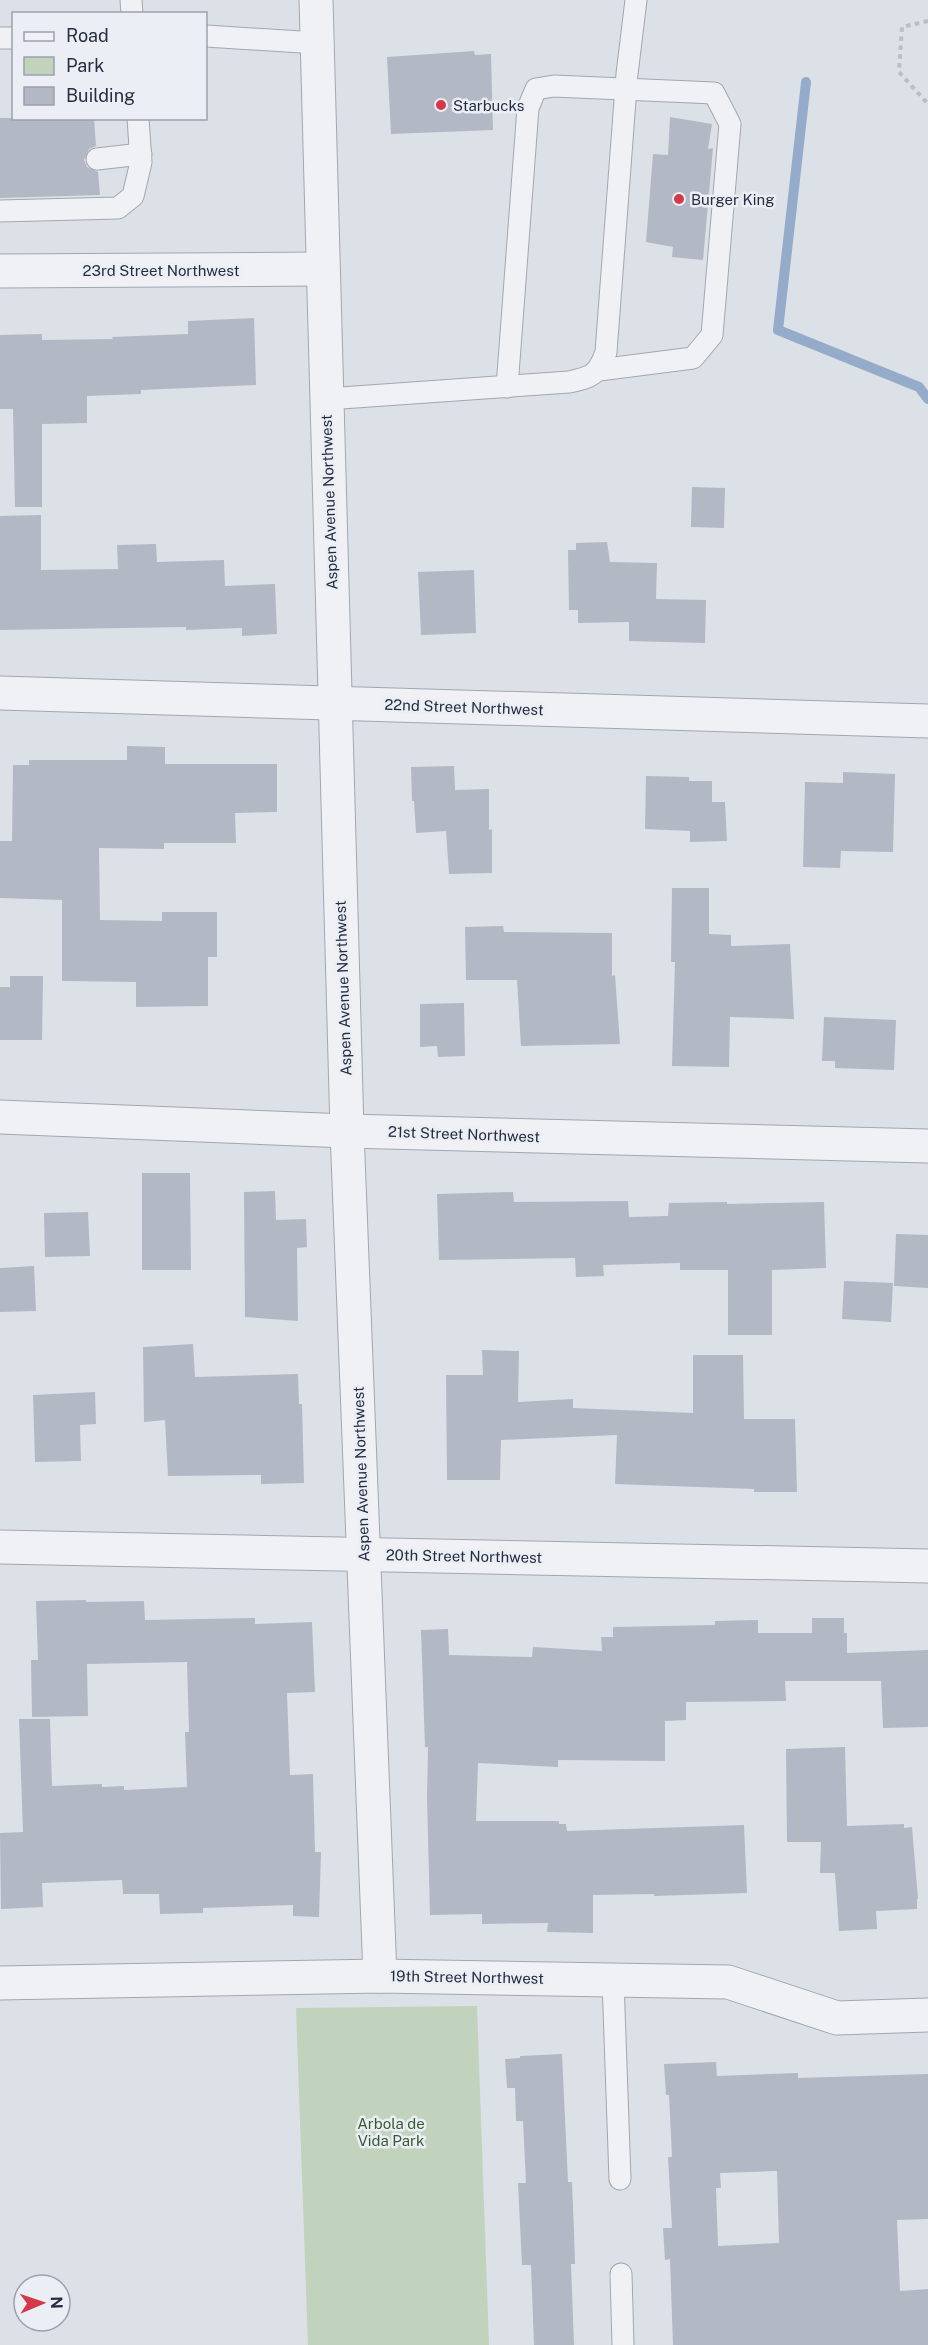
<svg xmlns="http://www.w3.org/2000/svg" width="928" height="2345" font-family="'Public Sans',sans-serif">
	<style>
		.green { fill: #c1d2bd }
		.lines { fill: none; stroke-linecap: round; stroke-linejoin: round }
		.stream { stroke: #94abca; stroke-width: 10 }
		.building { fill: #b3b9c4; fill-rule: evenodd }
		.lane-casing { stroke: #a1a7b1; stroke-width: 23 }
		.street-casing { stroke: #a1a7b1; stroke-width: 35 }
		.path { stroke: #babec5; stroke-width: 4; stroke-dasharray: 4.5 4.5; stroke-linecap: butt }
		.lane { stroke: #eff1f5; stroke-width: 21 }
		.street { stroke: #eff1f5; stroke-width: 33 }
		.poi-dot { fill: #d53847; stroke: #ebeff5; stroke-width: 2 }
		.labels { text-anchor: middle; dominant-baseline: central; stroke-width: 5; stroke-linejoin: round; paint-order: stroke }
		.poi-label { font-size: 15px; fill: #252d3e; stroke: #ebeff5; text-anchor: start }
		.street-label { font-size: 15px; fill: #252d3e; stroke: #ebeff5 }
		.park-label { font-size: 15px; fill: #375b31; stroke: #ebeff5 }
	</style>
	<rect width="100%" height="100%" fill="#dce0e7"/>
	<!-- green -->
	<polygon class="green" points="477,2006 489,2345 308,2345 296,2008"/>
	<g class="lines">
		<!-- stream -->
		<polyline class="stream" points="806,82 778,330 919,387 928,399"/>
	</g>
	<!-- building -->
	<g class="building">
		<polygon points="474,51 475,55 491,54 493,130 391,134 387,57"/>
		<polygon points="670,117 712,124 708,149 713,148 703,260 672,257 673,247 646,242 653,154 668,155"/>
		<polygon points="0,118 94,118 96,146 89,149 84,160 87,167 98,172 100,195 0,198"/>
		<polygon points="254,318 256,385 141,390 141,394 87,396 87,423 42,424 42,507 15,507 13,409 0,409 0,335 42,334 42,340 113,339 112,337 188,334 188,321"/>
		<polygon points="692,487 725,488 724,528 691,527"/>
		<polygon points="41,515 41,570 118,569 117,545 156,544 157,562 224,560 225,586 275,584 277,634 242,636 242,628 186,630 186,627 0,630 0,516"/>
		<polygon points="607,542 610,562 657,563 656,599 706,600 705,643 629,641 629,622 578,623 578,610 569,610 568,550 576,550 576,543"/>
		<polygon points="474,570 476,633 421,635 418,572"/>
		<polygon points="127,746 165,747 165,764 277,764 277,812 235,813 236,843 164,843 164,849 99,848 100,920 162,921 162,912 217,912 217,957 208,957 208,1006 136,1007 136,982 62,981 62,900 0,898 0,841 12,841 13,765 29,765 29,760 127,760"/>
		<polygon points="454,766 455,790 489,789 489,830 492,829 492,873 449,874 446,831 416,833 414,801 412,801 411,767"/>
		<polygon points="843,772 895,774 893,852 841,851 840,868 803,867 805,782 843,783"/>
		<polygon points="646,776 689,777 689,781 712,781 712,802 725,802 727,841 690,842 690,831 645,829"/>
		<polygon points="672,888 709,888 709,934 731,935 731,946 790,944 794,1019 730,1017 729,1067 672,1066 675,962 671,962"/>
		<polygon points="503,926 504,932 612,933 612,976 615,975 620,1044 521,1046 517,980 466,980 465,927"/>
		<polygon points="10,976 43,976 42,1040 0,1040 0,987 10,987"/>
		<polygon points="464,1003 465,1056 438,1057 437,1046 420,1047 420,1004"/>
		<polygon points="824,1017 896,1020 894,1070 835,1068 835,1061 822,1061"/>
		<polygon points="142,1173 190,1173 191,1270 142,1270"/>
		<polygon points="275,1191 276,1220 306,1219 307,1247 297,1248 298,1321 245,1317 244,1192"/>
		<polygon points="513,1192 514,1202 628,1201 629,1217 668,1216 669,1203 727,1202 727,1204 824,1202 826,1268 772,1270 772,1335 728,1335 728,1270 680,1270 680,1263 603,1265 604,1276 576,1277 575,1258 439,1260 437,1194"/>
		<polygon points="88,1212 90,1256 45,1257 44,1213"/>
		<polygon points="896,1234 928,1235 928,1288 894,1286"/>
		<polygon points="34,1266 36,1311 0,1312 0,1268"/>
		<polygon points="844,1281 893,1283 891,1322 842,1319"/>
		<polygon points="193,1344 195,1377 298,1374 299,1404 302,1404 304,1483 261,1484 261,1475 168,1476 165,1420 144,1422 143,1347"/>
		<polygon points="482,1350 519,1351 518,1402 573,1399 573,1408 693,1413 693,1355 743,1355 744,1419 795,1419 797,1492 754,1492 754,1489 615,1484 617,1435 501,1440 500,1480 447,1480 446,1375 483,1375"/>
		<polygon points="95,1392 96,1424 80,1425 81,1461 35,1462 33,1395"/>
		<polygon points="86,1600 86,1602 144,1601 145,1620 255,1618 255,1624 312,1622 315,1692 287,1693 290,1775 313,1774 315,1852 321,1852 319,1917 293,1916 293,1905 203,1908 203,1913 160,1914 159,1894 123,1894 122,1880 42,1883 43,1907 1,1909 0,1833 23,1832 19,1719 50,1719 52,1786 102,1784 102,1787 124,1786 124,1790 187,1787 185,1732 189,1732 187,1662 87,1664 88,1716 32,1717 31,1660 38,1660 36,1601"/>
		<polygon points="812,1618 844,1618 844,1633 847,1633 847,1653 928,1650 928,1727 883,1728 881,1681 785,1681 786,1701 686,1702 686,1720 665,1721 665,1761 558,1760 558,1767 478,1763 476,1821 559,1821 559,1824 566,1824 567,1831 744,1825 747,1893 654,1896 654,1894 593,1895 593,1933 547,1932 548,1923 482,1924 482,1914 430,1915 427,1798 428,1747 425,1747 421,1630 448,1629 449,1655 532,1657 533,1647 602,1651 601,1637 613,1637 613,1627 715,1625 715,1621 758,1620 758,1633 812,1633"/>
		<polygon points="845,1747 847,1826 904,1824 904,1828 912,1827 918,1899 917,1899 917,1909 876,1911 877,1929 839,1931 835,1873 820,1873 821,1842 787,1842 786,1749"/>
		<polygon points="562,2054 568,2182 572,2182 574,2232 575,2264 571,2264 574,2345 534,2345 531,2265 522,2265 518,2183 526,2183 523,2121 516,2121 515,2088 507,2088 505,2059 520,2058 520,2056"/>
		<path d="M716,2062L717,2076L798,2073V2078L928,2074V2219L897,2220L900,2291L928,2289V2345H673L670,2259L665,2260L663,2228H672L668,2157H672L669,2095H666L664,2064ZM777,2171L779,2243L718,2246L716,2188H721L720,2173Z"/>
	</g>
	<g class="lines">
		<!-- lane casing -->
		<g class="lane-casing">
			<g id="lane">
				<polyline points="131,0 132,14"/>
				<polyline points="206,36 317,43"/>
				<polyline points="0,38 14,38"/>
				<polyline points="97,159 141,154"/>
				<polyline points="0,211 118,208 133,196 141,162 138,118"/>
				<polyline points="507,387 528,108 536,89 554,86 714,93 730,124 712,335 693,358 599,370"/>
				<path d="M327,399L569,382C592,377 598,375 606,352L627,74L636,0"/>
				<polyline points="613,1980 620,2179"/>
				<polyline points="621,2274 623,2345"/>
			</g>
		</g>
		<!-- street casing -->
		<g class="street-casing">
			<g id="street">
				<polyline points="316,0 347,1131 380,1976"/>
				<polyline points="0,271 323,269"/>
				<polyline points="0,693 928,721"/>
				<polyline points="0,1117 347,1131 928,1146"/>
				<polyline points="0,1547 928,1566"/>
				<polyline points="0,1983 380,1976 728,1982 837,2018 928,2015"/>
			</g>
		</g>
		<!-- path -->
		<polyline class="path" points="928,21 902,27 899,72 928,104"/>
		<!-- lane -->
		<use href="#lane" class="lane"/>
		<!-- street -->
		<use href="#street" class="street"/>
	</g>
	<!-- markers -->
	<g class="poi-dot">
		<circle cx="441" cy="105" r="6"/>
		<circle cx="679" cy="199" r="6"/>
	</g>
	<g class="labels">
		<!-- poi labels -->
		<g class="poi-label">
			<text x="453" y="105">Starbucks</text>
			<text x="691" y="199">Burger King</text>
		</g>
		<!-- street labels -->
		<g class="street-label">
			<text x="161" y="270">23rd Street Northwest</text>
			<text transform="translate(329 502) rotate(-92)">Aspen Avenue Northwest</text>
			<text transform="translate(464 707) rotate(2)">22nd Street Northwest</text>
			<text transform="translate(343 988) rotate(-92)">Aspen Avenue Northwest</text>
			<text transform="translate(464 1134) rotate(2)">21st Street Northwest</text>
			<text transform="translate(361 1474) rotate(-92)">Aspen Avenue Northwest</text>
			<text transform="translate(464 1556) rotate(1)">20th Street Northwest</text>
			<text transform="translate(467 1977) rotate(1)">19th Street Northwest</text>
		</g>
		<!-- park labels -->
		<g class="park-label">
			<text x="391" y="2123">Arbola de<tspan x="391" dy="17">Vida Park</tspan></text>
		</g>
	</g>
	<!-- legend -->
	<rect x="12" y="12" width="195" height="108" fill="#ebeff5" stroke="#9ca1ac" stroke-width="1.5"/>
	<rect x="24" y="32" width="30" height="9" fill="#eff1f5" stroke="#9ca1ac" stroke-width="1.5"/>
	<text x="66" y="42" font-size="18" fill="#252d3e">Road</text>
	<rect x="24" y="57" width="30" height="18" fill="#c1d2bd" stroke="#9ca1ac" stroke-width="1.5"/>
	<text x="66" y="72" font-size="18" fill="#252d3e">Park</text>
	<rect x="24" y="87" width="30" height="18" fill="#b3b9c4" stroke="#9ca1ac" stroke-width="1.5"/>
	<text x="66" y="102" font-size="18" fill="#252d3e">Building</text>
	<!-- north arrow -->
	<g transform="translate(42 2303) rotate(88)"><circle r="28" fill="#ebeff5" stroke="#9ca1ac" stroke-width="1.5"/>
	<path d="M0-4.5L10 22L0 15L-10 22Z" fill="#d53847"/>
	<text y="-9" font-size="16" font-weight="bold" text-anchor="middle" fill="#252d3e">N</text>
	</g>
</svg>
